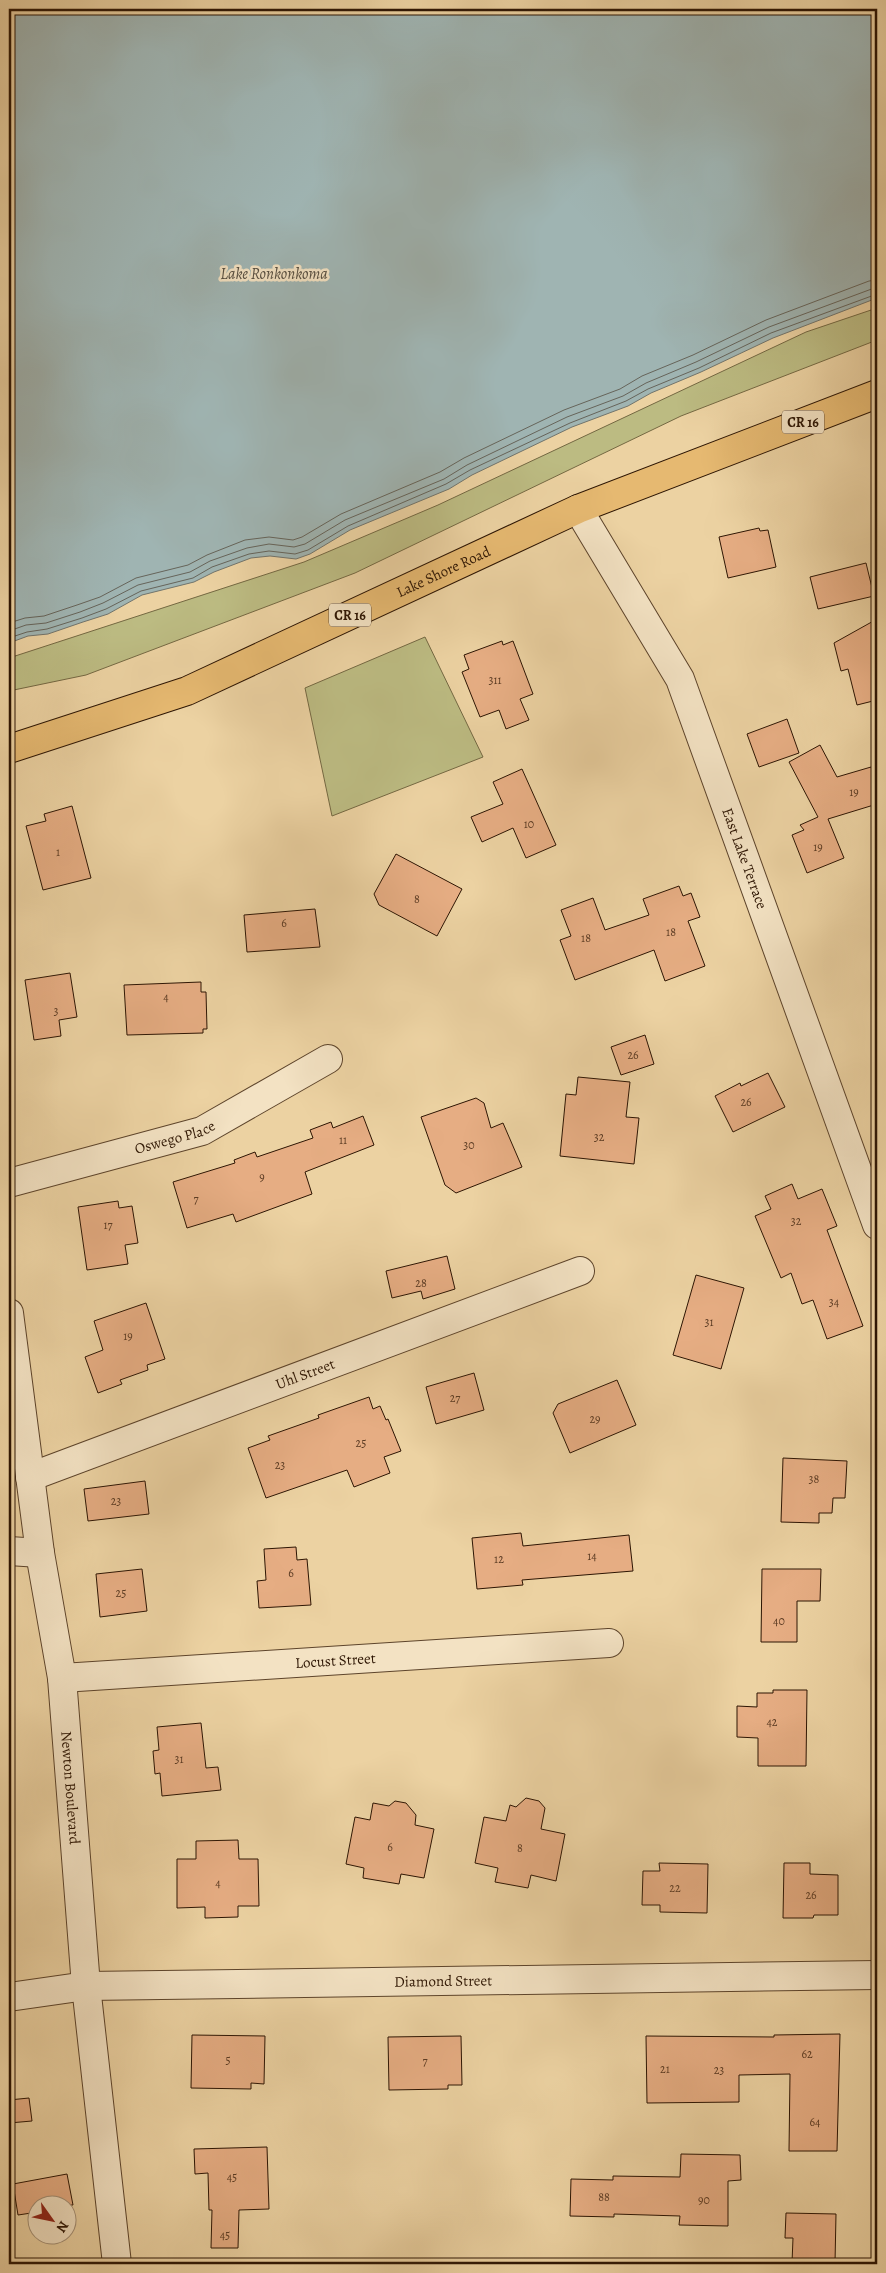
<svg xmlns="http://www.w3.org/2000/svg" width="886" height="2273" font-family="Alegreya,serif">
	<style>
		.green { fill: #bcbb82; stroke: #746842 }
		.water { fill: #9fb4b2; stroke: #71746c }
		.lines { fill: none; stroke-linecap: round; stroke-linejoin: round }
		.shore { stroke: #66645a; stroke-width: 1 }
		.building { fill: #e6ad83; stroke: #2d1503 }
		.minor-casing { stroke: #5d442b; stroke-width: 30 }
		.major-casing { stroke: #2d1503; stroke-width: 30 }
		.minor { stroke: #f3e2c3; stroke-width: 28 }
		.major { stroke: #e6b971; stroke-width: 28 }
		.labels { text-anchor: middle; dominant-baseline: central; stroke-width: 5; stroke-linejoin: round; paint-order: stroke }
		.number-label { font-size: 12px; fill: #5b3b23 }
		.shield { fill: #f3e2c3; stroke: #68523d; stroke-width: 1 }
		.shield-label { font-size: 14px; font-weight: bold; fill: #2d1503 }
		.street-label { font-size: 15px; fill: #2d1503; stroke: #f3e2c3 }
		.water-label { font-size: 16px; font-style: italic; fill: #554d40; stroke: #f3e2c3 }
	</style>
	<rect width="100%" height="100%" fill="#ecd2a2"/>
	<filter id="stains"><feTurbulence type="fractalNoise" baseFrequency=".004" numOctaves="4"/><feColorMatrix values="0 0 0 0 .2 0 0 0 0 .09 0 0 0 0 .02 0 0 0 .5 -.17"/></filter>
	<radialGradient id="worn" r=".72"><stop offset=".6" stop-color="#630" stop-opacity="0"/><stop offset="1" stop-color="#630" stop-opacity=".3"/></radialGradient>
	<!-- green -->
	<g class="green">
		<polygon points="877,308 877,340 681,416 355,573 86,675 9,691 9,658 304,562 438,505 806,332"/>
		<polygon points="425,637 483,757 332,816 305,688"/>
	</g>
	<!-- water -->
	<polygon class="water" points="9,9 877,9 877,298 773,338 701,372 651,393 628,406 572,427 472,475 449,489 350,530 310,554 296,559 270,556 251,558 214,572 194,582 142,595 108,614 83,622 48,634 28,636 9,643"/>
	<g class="lines">
		<!-- shore -->
		<g class="shore">
			<polyline points="9,623 25,618 44,616 77,605 100,597 136,578 188,565 207,555 245,540 269,537 293,540 302,537 341,514 440,472 464,458 564,410 620,389 642,376 693,355 766,320 869,281 877,280"/>
			<polyline points="9,631 26,625 46,623 80,612 103,603 138,585 190,572 210,561 247,548 269,544 294,547 305,544 345,520 444,479 467,465 567,417 623,396 646,383 696,362 769,327 877,287"/>
			<polyline points="9,638 27,632 47,629 82,618 106,609 141,591 193,578 212,567 249,554 269,551 295,554 308,550 348,526 446,484 470,470 570,423 626,401 648,389 699,368 771,333 877,294"/>
		</g>
	</g>
	<!-- building -->
	<g class="building">
		<polygon points="759,528 760,531 768,530 776,567 728,578 719,537"/>
		<polygon points="866,563 874,596 818,609 810,577"/>
		<polygon points="877,619 877,700 857,705 848,669 841,671 834,643"/>
		<polygon points="502,641 503,645 513,641 533,694 520,699 529,720 506,729 499,710 480,717 462,672 469,669 464,655"/>
		<polygon points="787,719 799,753 759,767 747,734"/>
		<polygon points="820,745 837,777 871,767 877,787 877,804 828,819 844,858 807,873 792,835 804,830 800,825 818,817 789,762"/>
		<polygon points="522,769 556,845 526,858 513,828 482,842 471,817 503,804 493,782"/>
		<polygon points="72,806 91,878 43,890 26,826 46,821 44,814"/>
		<polygon points="396,854 462,889 437,936 379,905 374,894"/>
		<polygon points="679,886 683,896 691,893 700,917 688,921 705,966 665,981 654,950 575,980 560,940 571,936 561,910 593,898 605,930 649,915 643,899"/>
		<polygon points="315,909 320,947 247,952 244,915"/>
		<polygon points="70,973 77,1017 59,1020 61,1036 34,1040 25,980"/>
		<polygon points="201,982 201,992 206,992 207,1029 203,1029 203,1033 127,1035 124,985"/>
		<polygon points="645,1035 654,1064 621,1075 611,1047"/>
		<polygon points="768,1073 785,1107 733,1132 715,1096 740,1083 741,1086"/>
		<polygon points="578,1077 630,1082 626,1117 639,1118 634,1164 560,1156 566,1094 576,1095"/>
		<polygon points="476,1098 484,1103 491,1128 503,1123 522,1167 456,1193 445,1185 421,1117"/>
		<polygon points="363,1116 374,1145 305,1172 312,1194 236,1222 233,1214 187,1228 173,1182 235,1163 234,1160 255,1152 257,1157 313,1138 310,1130 331,1122 333,1128"/>
		<polygon points="792,1184 798,1199 822,1189 837,1226 827,1230 863,1326 827,1339 813,1300 802,1304 791,1273 781,1278 755,1216 771,1209 765,1196"/>
		<polygon points="118,1201 119,1208 132,1206 138,1243 125,1245 128,1264 87,1270 78,1207"/>
		<polygon points="447,1256 455,1289 423,1299 421,1291 392,1298 386,1271"/>
		<polygon points="696,1275 744,1288 721,1369 673,1355"/>
		<polygon points="146,1303 165,1359 147,1365 148,1370 120,1380 122,1384 98,1393 85,1357 103,1350 94,1321"/>
		<polygon points="474,1373 484,1410 436,1424 426,1387"/>
		<polygon points="617,1380 636,1425 570,1453 553,1413 558,1404"/>
		<polygon points="369,1397 373,1409 380,1406 386,1420 388,1419 401,1451 384,1457 390,1473 354,1487 347,1470 266,1498 248,1448 270,1440 268,1436 319,1418 318,1415"/>
		<polygon points="783,1458 847,1461 845,1498 833,1498 832,1513 819,1513 819,1523 781,1522"/>
		<polygon points="145,1481 149,1514 88,1521 84,1489"/>
		<polygon points="521,1533 523,1546 629,1535 633,1571 522,1580 523,1585 477,1589 472,1538"/>
		<polygon points="296,1547 297,1560 307,1559 311,1605 259,1608 257,1581 266,1580 264,1549"/>
		<polygon points="142,1569 147,1611 100,1617 96,1574"/>
		<polygon points="762,1569 821,1569 820,1601 797,1601 797,1642 761,1642"/>
		<polygon points="773,1690 807,1690 806,1766 758,1766 758,1738 737,1737 737,1706 757,1707 757,1693 773,1693"/>
		<polygon points="201,1723 206,1768 218,1767 221,1790 162,1796 160,1773 155,1774 153,1751 159,1750 157,1727"/>
		<polygon points="526,1798 539,1801 545,1808 541,1829 565,1834 556,1881 531,1875 528,1888 495,1882 498,1868 475,1863 484,1817 506,1821 510,1805 516,1807"/>
		<polygon points="395,1801 406,1803 416,1815 415,1825 434,1829 424,1878 401,1874 399,1884 363,1878 364,1868 346,1864 355,1817 370,1820 373,1803 389,1806"/>
		<polygon points="238,1840 239,1859 258,1859 259,1906 238,1906 238,1917 205,1918 205,1907 177,1908 177,1859 196,1859 196,1841"/>
		<polygon points="659,1863 708,1864 707,1913 660,1912 660,1905 642,1905 643,1871 660,1871"/>
		<polygon points="784,1863 810,1863 810,1874 838,1875 838,1915 814,1915 813,1918 783,1918"/>
		<polygon points="840,2034 837,2151 789,2151 790,2074 739,2075 739,2102 647,2103 646,2036 774,2037 774,2035"/>
		<polygon points="192,2035 265,2036 264,2084 251,2083 251,2089 191,2088"/>
		<polygon points="461,2036 462,2085 448,2085 448,2089 389,2090 388,2037"/>
		<polygon points="29,2098 32,2121 9,2123 9,2100"/>
		<polygon points="267,2147 269,2209 239,2210 238,2248 211,2248 212,2210 209,2210 208,2173 195,2174 194,2149"/>
		<polygon points="681,2154 740,2155 741,2180 728,2181 728,2226 679,2225 680,2216 614,2214 614,2217 570,2216 571,2179 613,2180 613,2176 680,2177"/>
		<polygon points="67,2174 73,2205 38,2206 38,2212 18,2215 13,2184"/>
		<polygon points="786,2213 836,2214 835,2263 792,2263 793,2238 785,2238"/>
	</g>
	<g class="lines">
		<!-- minor casing -->
		<g class="minor-casing">
			<g id="minor">
				<path id="s1" d="M578,509L680,679L877,1225"/>
				<path id="s2" d="M9,1183L202,1131L328,1059"/>
				<path id="s3" d="M9,1313L40,1553L62,1678L86,1986L117,2264"/>
				<path id="s4" d="M30,1477L580,1271"/>
				<polyline points="9,1551 40,1553"/>
				<path id="s5" d="M62,1678L609,1643"/>
				<path id="s6" d="M9,1997L86,1986L877,1975"/>
			</g>
		</g>
		<!-- major casing -->
		<g class="major-casing">
			<g id="major">
				<path id="s7" d="M9,749L187,691L578,509L877,394"/>
			</g>
		</g>
		<!-- minor -->
		<use href="#minor" class="minor"/>
		<!-- major -->
		<use href="#major" class="major"/>
	</g>
	<g class="labels">
		<!-- number labels -->
		<g class="number-label">
			<text x="495" y="680">311</text>
			<text x="854" y="792">19</text>
			<text x="529" y="824">10</text>
			<text x="818" y="847">19</text>
			<text x="58" y="852">1</text>
			<text x="417" y="899">8</text>
			<text x="284" y="923">6</text>
			<text x="671" y="932">18</text>
			<text x="586" y="938">18</text>
			<text x="166" y="997">4</text>
			<text x="56" y="1011">3</text>
			<text x="633" y="1055">26</text>
			<text x="746" y="1102">26</text>
			<text x="599" y="1137">32</text>
			<text x="343" y="1140">11</text>
			<text x="469" y="1145">30</text>
			<text x="262" y="1177">9</text>
			<text x="196" y="1199">7</text>
			<text x="796" y="1221">32</text>
			<text x="108" y="1225">17</text>
			<text x="421" y="1283">28</text>
			<text x="834" y="1302">34</text>
			<text x="709" y="1322">31</text>
			<text x="128" y="1336">19</text>
			<text x="455" y="1398">27</text>
			<text x="595" y="1419">29</text>
			<text x="361" y="1443">25</text>
			<text x="280" y="1465">23</text>
			<text x="814" y="1479">38</text>
			<text x="116" y="1501">23</text>
			<text x="592" y="1556">14</text>
			<text x="499" y="1559">12</text>
			<text x="291" y="1573">6</text>
			<text x="121" y="1593">25</text>
			<text x="779" y="1621">40</text>
			<text x="772" y="1722">42</text>
			<text x="179" y="1759">31</text>
			<text x="390" y="1847">6</text>
			<text x="520" y="1848">8</text>
			<text x="218" y="1883">4</text>
			<text x="675" y="1888">22</text>
			<text x="811" y="1895">26</text>
			<text x="807" y="2054">62</text>
			<text x="228" y="2060">5</text>
			<text x="425" y="2061">7</text>
			<text x="665" y="2069">21</text>
			<text x="719" y="2070">23</text>
			<text x="815" y="2122">64</text>
			<text x="232" y="2177">45</text>
			<text x="604" y="2197">88</text>
			<text x="704" y="2200">90</text>
			<text x="225" y="2235">45</text>
		</g>
		<!-- shield labels -->
		<g class="shield">
			<rect x="782" y="410.5" width="42" height="23" rx="4"/>
			<rect x="329" y="603.5" width="42" height="23" rx="4"/>
		</g>
		<g class="shield-label">
			<text x="803" y="422">CR 16</text>
			<text x="350" y="615">CR 16</text>
		</g>
		<!-- street labels -->
		<g class="street-label">
			<text stroke="none"><textPath href="#s7" startOffset="470">Lake Shore Road</textPath></text>
			<text stroke="none"><textPath href="#s1" startOffset="389">East Lake Terrace</textPath></text>
			<text stroke="none"><textPath href="#s2" startOffset="172">Oswego Place</textPath></text>
			<text stroke="none"><textPath href="#s4" startOffset="294">Uhl Street</textPath></text>
			<text stroke="none"><textPath href="#s5" startOffset="274">Locust Street</textPath></text>
			<text stroke="none"><textPath href="#s3" startOffset="479">Newton Boulevard</textPath></text>
			<text stroke="none"><textPath href="#s6" startOffset="435">Diamond Street</textPath></text>
		</g>
		<!-- water labels -->
		<g class="water-label">
			<text x="274" y="274">Lake Ronkonkoma</text>
		</g>
	</g>
	<!-- margin -->
	<rect width="886" height="2273" fill="none" stroke="#ecd2a2" stroke-width="30"/>
	<rect x="10" y="10" width="866" height="2253" fill="none" stroke="#2d1503" stroke-width="2.5"/>
	<rect x="15" y="15" width="856" height="2243" fill="none" stroke="#2d1503"/>
	<!-- north arrow -->
	<g transform="translate(52 2220) rotate(123)"><circle r="24" fill="#f3e2c3" stroke="#a49076"/>
	<path d="M0-4L9 19L0 12L-9 19Z" fill="#8f2418"/>
	<text y="-8" font-size="14" font-weight="bold" text-anchor="middle" fill="#2d1503">N</text>
	</g>
	<rect width="100%" height="100%" filter="url(#stains)"/>
	<rect width="100%" height="100%" fill="url(#worn)"/>
</svg>
